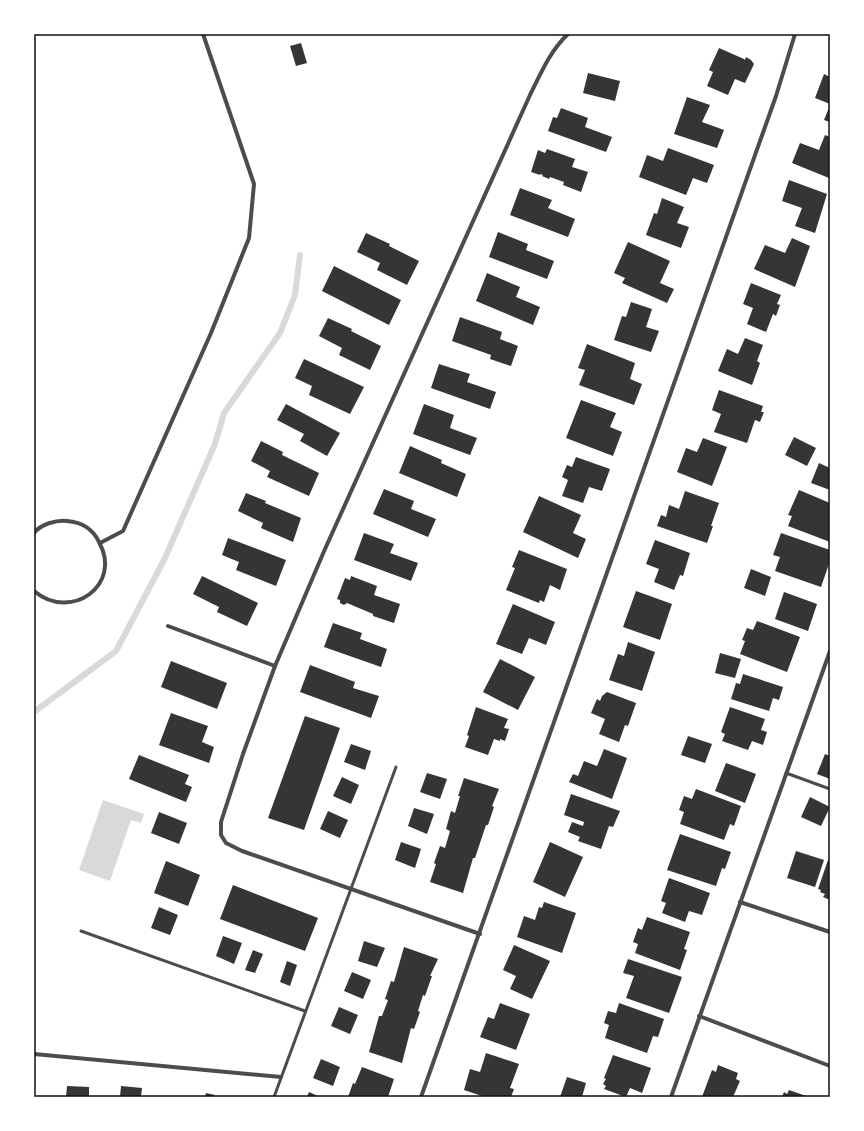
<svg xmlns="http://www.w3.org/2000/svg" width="864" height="1131" font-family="'Public Sans',sans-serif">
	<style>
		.water { fill: #d9d9d9 }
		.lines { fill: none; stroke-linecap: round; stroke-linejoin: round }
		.stream { stroke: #d9d9d9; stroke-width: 6 }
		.building { fill: #353535 }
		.service { stroke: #4c4c4c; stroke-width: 3 }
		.minor { stroke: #4c4c4c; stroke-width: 4 }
		.neatline { fill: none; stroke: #111; stroke-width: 1.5 }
	</style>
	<rect width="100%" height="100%" fill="#fff"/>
	<!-- water -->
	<polygon class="water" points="103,800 144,814 141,823 131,820 110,881 79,870"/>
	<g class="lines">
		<!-- stream -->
		<polyline class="stream" points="34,712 116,651 164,560 215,444 224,413 280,333 295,295 300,255"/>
	</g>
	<!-- building -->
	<g class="building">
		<polygon points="301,43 307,63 296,66 290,46"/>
		<polygon points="719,48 744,59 745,60 746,57 751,60 754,64 745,83 735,79 728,95 707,86 713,72 709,70"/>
		<polygon points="588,73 620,81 615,101 583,93"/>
		<polygon points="824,74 830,77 830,104 815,98"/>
		<polygon points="687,97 710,105 702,122 724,130 717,148 674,134"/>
		<polygon points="830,105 830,122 824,120"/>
		<polygon points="561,108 588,118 585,127 612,137 606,152 548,131 553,117 557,118"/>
		<polygon points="825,135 830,137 829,178 792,163 800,143 819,150"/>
		<polygon points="668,148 714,165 707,183 693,178 686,195 639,177 647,155 663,161"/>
		<polygon points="547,149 575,159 572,167 588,172 581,192 563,185 564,182 550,177 549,179 542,176 543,175 540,174 540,175 531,172 538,150 545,153"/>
		<polygon points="789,180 827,194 815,233 795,226 802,208 782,201"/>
		<polygon points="520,188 552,200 548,208 575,219 568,237 510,215"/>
		<polygon points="662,198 684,207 677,223 689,227 681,248 646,235 654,213 657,214"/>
		<polygon points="498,232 528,244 526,250 554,261 547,279 489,257"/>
		<polygon points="366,233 390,244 389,246 419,261 407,285 377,270 380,263 357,252"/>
		<polygon points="792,238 810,246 795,287 754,269 765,245 785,253"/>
		<polygon points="628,242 670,261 660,283 674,289 667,303 622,283 625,278 614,273"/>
		<polygon points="334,266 401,300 389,325 322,291"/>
		<polygon points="487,273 520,287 516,297 540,307 533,325 476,301"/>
		<polygon points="751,283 781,295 777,304 780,305 776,316 773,314 766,332 747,324 753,308 743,304"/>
		<polygon points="631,302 652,309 646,327 659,331 651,352 614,340 622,316 626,317"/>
		<polygon points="460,317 502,332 500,339 518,346 511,366 490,359 491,355 452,341"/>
		<polygon points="328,318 352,329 351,331 381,346 370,370 339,355 342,348 319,336"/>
		<polygon points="745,338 763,345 757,361 760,363 752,385 718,371 727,349 738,354"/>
		<polygon points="587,344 635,363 630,379 642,384 634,405 579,385 585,370 578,368"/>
		<polygon points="304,359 364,387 350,414 309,395 312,386 295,378"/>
		<polygon points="439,364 470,374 467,382 496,392 490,409 431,388"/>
		<polygon points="719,390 763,406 761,412 764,412 760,422 755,420 747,443 714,432 721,414 712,410"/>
		<polygon points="581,400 616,413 610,427 622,432 613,456 566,438"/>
		<polygon points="286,404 340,433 327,456 300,441 304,434 277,420"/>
		<polygon points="424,404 454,415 450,428 477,438 470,455 413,434"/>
		<polygon points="794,437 816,448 807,466 785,455"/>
		<polygon points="703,438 727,447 712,486 677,472 686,448 697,452"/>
		<polygon points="261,441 283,452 282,455 319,473 309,496 267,477 270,471 251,461"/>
		<polygon points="410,446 442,460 441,463 466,474 457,497 399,473"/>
		<polygon points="576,457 610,469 602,491 589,487 583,503 562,496 568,480 562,477 567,465 572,467"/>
		<polygon points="819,463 830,468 830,490 811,483"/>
		<polygon points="384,489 414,501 411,509 436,519 428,537 373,514"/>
		<polygon points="799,490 830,503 830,542 788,526 792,516 788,515"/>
		<polygon points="685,491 719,503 711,526 713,526 707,543 657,526 661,515 666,517 669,505 679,509"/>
		<polygon points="246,493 266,501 265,503 301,518 293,542 261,528 263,523 238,511"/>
		<polygon points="539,496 581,515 573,533 586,539 578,558 523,532"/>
		<polygon points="364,533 394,544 390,553 418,563 411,581 354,560"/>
		<polygon points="781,533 830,550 830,561 821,587 775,571 780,557 773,555"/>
		<polygon points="228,538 286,560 276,586 236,570 239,562 222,555"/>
		<polygon points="655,540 690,553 683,576 680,575 674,590 654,582 659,569 646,564"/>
		<polygon points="519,550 567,569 560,590 550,585 544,602 540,600 539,603 506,590 515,568 512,567"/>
		<polygon points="751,569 771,577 765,596 744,588"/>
		<polygon points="202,576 258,603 247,626 217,612 219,607 193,594"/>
		<polygon points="351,576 377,586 374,595 400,604 394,623 373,616 373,614 347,603 344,605 340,603 340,600 337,599 345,578 350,580"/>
		<polygon points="636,591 672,604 660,640 623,627"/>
		<polygon points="784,592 817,604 808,631 775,619"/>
		<polygon points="513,604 555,622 546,645 529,638 522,654 496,644"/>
		<polygon points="757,621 800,637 787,672 740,654 745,641 742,640 747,628 753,630"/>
		<polygon points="333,623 362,633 360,639 387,649 381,667 324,647"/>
		<polygon points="628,642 655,652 642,691 609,680 618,654 624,656"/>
		<polygon points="720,653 741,659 735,678 715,673"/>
		<polygon points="500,659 535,677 518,710 483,692"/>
		<polygon points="171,661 227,683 217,709 161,687"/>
		<polygon points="310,665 355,682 353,688 379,696 371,718 300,692"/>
		<polygon points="743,674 783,687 779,700 773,698 769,711 731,699 736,683 740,684"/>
		<polygon points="607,692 636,703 628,726 625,725 619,742 599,734 605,719 591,713 597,699 600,701 602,696"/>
		<polygon points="476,707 508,719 504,728 509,729 505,741 500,739 500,741 494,739 488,755 465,747 469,736 467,735"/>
		<polygon points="730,707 765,719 761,730 767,732 763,745 752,741 748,750 722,741 725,734 721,732"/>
		<polygon points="171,713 208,726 202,742 214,747 209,763 159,745"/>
		<polygon points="305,716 340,728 304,830 268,818"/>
		<polygon points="688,736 712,744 705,763 681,755"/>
		<polygon points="351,744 371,751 365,770 344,762"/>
		<polygon points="604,749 627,758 612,799 569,782 573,774 578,776 584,761 597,766"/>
		<polygon points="825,754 830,756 830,779 817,774"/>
		<polygon points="139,755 189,775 185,784 192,787 186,802 129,779"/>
		<polygon points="726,763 756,774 745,803 715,791"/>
		<polygon points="427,773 447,779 440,799 420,792"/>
		<polygon points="342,777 359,785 351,804 333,796"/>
		<polygon points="464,778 499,789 492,806 494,807 488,825 486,825 475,858 473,858 463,893 430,882 436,864 434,863 440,846 445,848 450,831 446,829 451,811 455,813 460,796 458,796"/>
		<polygon points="696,789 741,806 734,826 730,824 724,840 680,824 684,812 679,810 684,796 692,799"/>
		<polygon points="571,794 620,811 613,827 609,826 601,849 578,841 580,837 568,832 572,822 583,826 584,822 564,815"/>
		<polygon points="810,797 830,807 821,826 801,817"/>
		<polygon points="414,808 434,814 427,834 408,826"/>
		<polygon points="328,811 348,820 340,838 320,829"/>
		<polygon points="159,812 187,823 179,844 151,833"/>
		<polygon points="680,834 731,852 725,869 722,868 716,886 667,870"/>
		<polygon points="401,842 421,849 415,868 395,860"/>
		<polygon points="550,842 583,857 565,897 533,882"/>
		<polygon points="796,851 824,860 815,887 787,878"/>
		<polygon points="828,860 830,861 830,900 823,897 825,894 820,892 821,890 818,889"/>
		<polygon points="166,861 200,875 188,906 154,893"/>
		<polygon points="669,878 710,893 702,915 689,911 685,922 662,913 666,903 661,901"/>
		<polygon points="233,885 318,918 305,951 220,919"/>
		<polygon points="544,902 576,913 562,953 517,937 524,916 535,920 539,907 542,908"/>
		<polygon points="159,907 178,915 170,935 151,928"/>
		<polygon points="647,917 690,932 684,949 687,950 680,970 635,953 638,944 633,942 638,928 642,930"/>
		<polygon points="223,936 242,943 234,964 216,956"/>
		<polygon points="364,941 385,948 377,967 358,961"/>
		<polygon points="514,945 550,961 532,999 510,989 516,976 503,970"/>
		<polygon points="404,947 438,959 430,976 432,976 425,996 423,995 418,1011 420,1012 414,1029 411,1028 402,1063 369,1052 379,1016 382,1016 388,1000 385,999 391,981 394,982"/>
		<polygon points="253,950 263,954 255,973 245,970"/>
		<polygon points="628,959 682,977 669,1013 626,998 634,976 623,973"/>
		<polygon points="287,961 297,965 290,986 280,982"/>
		<polygon points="352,972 371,980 363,999 344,991"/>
		<polygon points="500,1003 530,1014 516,1050 480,1037 488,1017 494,1019"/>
		<polygon points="619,1003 664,1019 658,1037 653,1036 647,1053 605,1038 609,1025 604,1023 608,1011 616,1013"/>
		<polygon points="339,1007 358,1015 350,1034 331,1026"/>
		<polygon points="486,1053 519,1064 510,1088 514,1089 511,1097 485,1097 464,1090 470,1069 480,1072"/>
		<polygon points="613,1055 651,1068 642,1093 630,1088 626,1097 604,1089 606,1086 603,1084 606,1079 604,1078"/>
		<polygon points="321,1059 340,1067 333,1086 313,1078"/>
		<polygon points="718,1065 738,1073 736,1079 740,1081 733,1097 702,1097 712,1070 716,1072"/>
		<polygon points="362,1067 394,1079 388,1097 348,1097 353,1083 355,1084"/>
		<polygon points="567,1077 586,1083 582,1097 560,1097"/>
		<polygon points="67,1086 89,1087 89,1097 66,1097"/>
		<polygon points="121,1086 142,1088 141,1097 120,1097"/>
		<polygon points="789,1090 809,1097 782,1097 784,1092 787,1094"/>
		<polygon points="309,1092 320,1097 307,1097"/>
		<polygon points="206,1093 215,1095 215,1097 205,1097"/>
	</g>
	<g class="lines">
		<!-- service -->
		<g class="service">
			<polyline points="786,773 830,789"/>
			<polyline points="81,931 305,1011"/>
			<polyline points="274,1097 396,767"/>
		</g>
		<!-- minor -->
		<g class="minor">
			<path d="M34,533C41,524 56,520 67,521C81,522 93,529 99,542C123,585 71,622 34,591"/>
			<polyline points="100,543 123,531 211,333 249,238 254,184 203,34"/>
			<polyline points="168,626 275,666"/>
			<polyline points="740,902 830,932"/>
			<path d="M480,934L242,851L226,843L221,835V822L243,754L275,666L325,549L530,95C541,73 550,51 568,34"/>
			<polyline points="699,1016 830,1066"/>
			<polyline points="34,1054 281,1077"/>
			<polyline points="421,1097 776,96 795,34"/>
			<polyline points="671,1097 830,651"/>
		</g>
	</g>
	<!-- border -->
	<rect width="864" height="1131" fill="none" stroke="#ffffff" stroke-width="70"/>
	<rect x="35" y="35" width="794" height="1061" class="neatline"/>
</svg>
